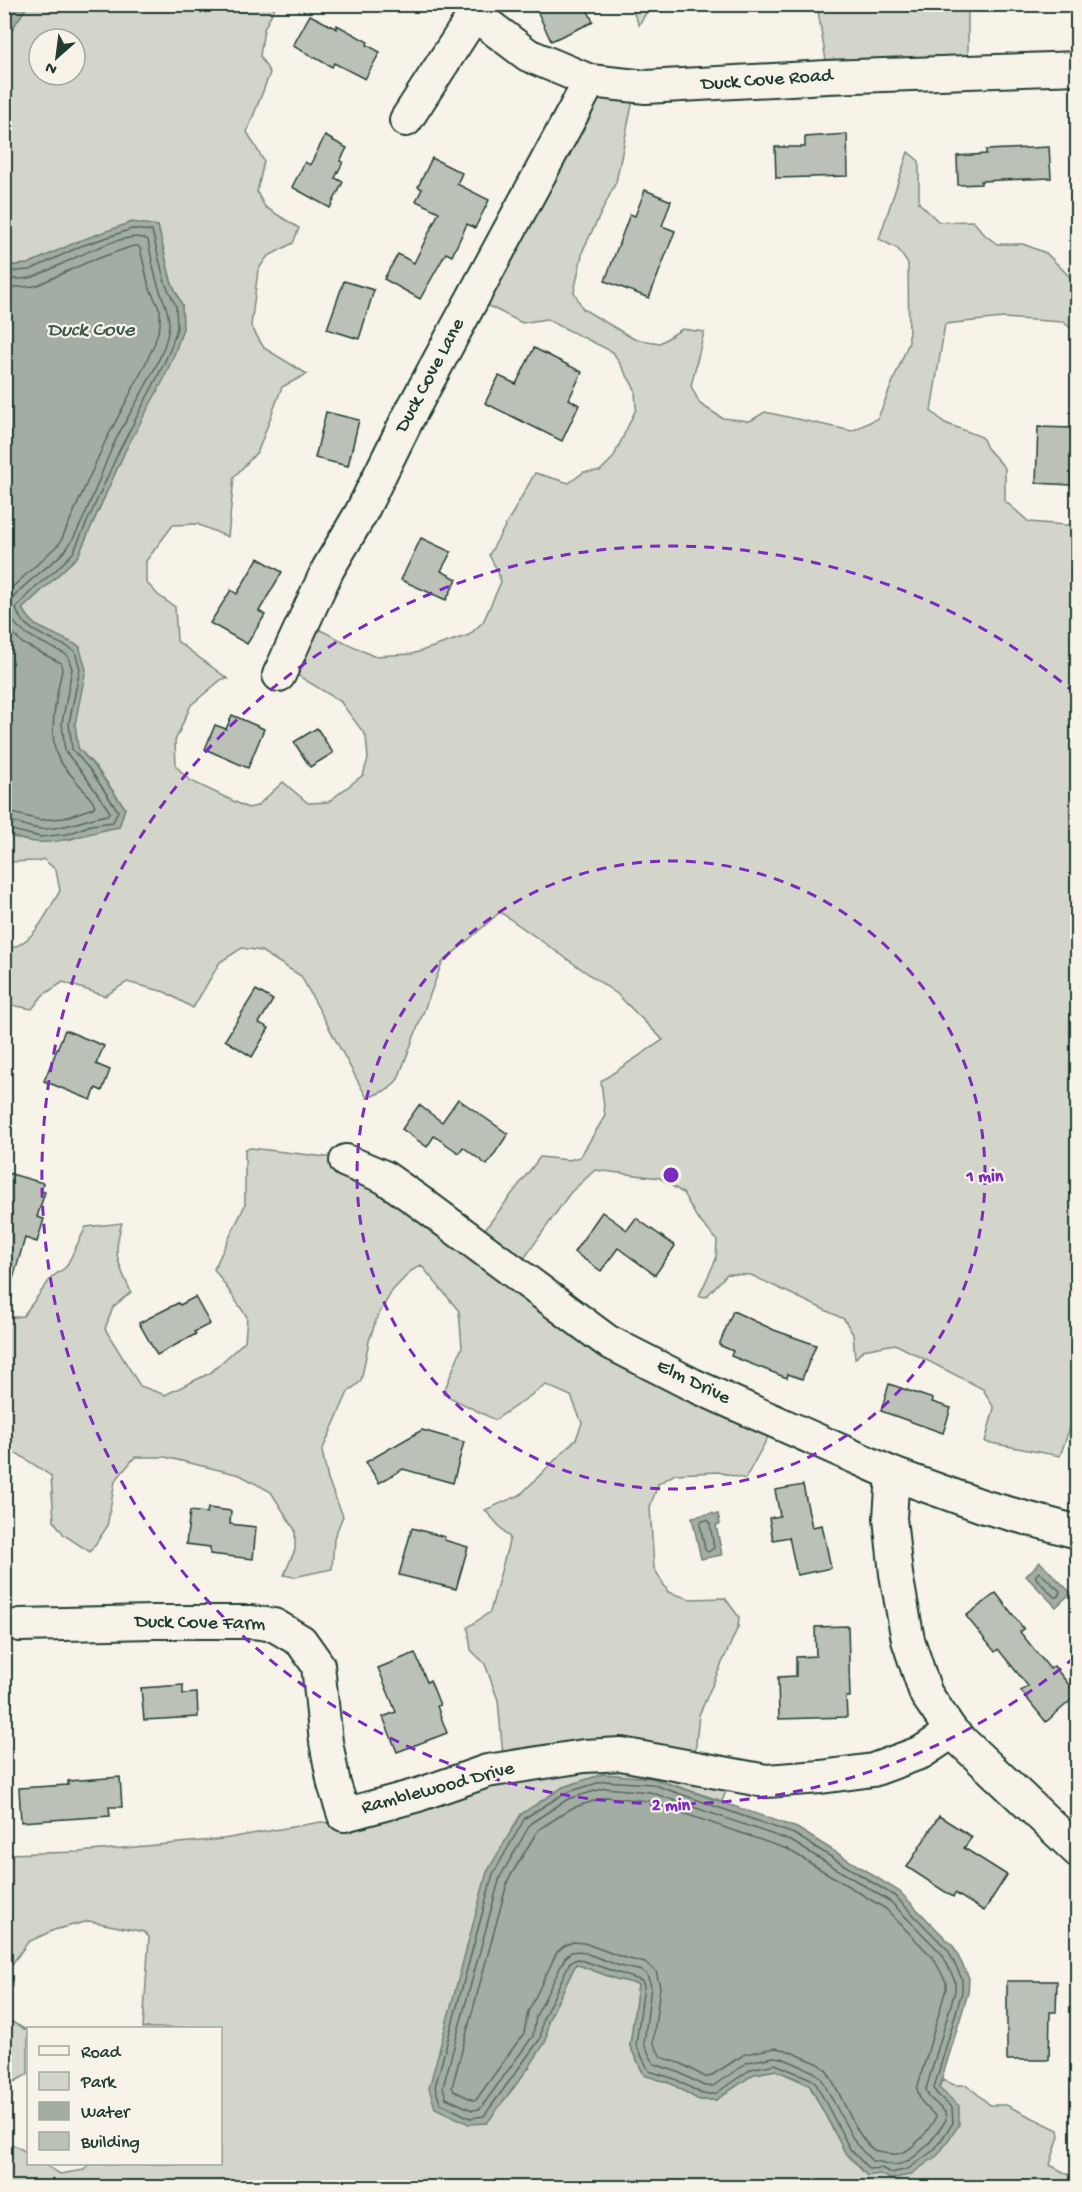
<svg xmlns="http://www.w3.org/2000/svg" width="1082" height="2192" font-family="'Gochi Hand',sans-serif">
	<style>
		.green { fill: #d3d5ca; stroke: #79897f; stroke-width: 1.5; fill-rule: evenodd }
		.water { fill: #a4ada3; stroke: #6f8077; stroke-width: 1.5 }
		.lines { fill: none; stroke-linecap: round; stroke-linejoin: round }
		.shore { stroke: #546a60; stroke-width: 1.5 }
		.building { fill: #bbc1b6; stroke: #1f3d34; stroke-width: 1.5 }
		.minor-casing { stroke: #1f3d34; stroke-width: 36 }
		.minor { stroke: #f7f3e8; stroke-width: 32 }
		.ring { fill: none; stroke: #7b2cbf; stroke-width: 3; stroke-dasharray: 10 8 }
		.labels { text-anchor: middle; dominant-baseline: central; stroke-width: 4.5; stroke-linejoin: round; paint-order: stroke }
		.street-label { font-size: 20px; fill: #1f3d34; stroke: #f7f3e8 }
		.water-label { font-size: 21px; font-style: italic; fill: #405950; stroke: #f7f3e8 }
		.centre { fill: #7b2cbf; stroke: #f7f3e8; stroke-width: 3 }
		.ring-label { font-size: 18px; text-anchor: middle; font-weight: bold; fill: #7b2cbf; stroke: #f7f3e8; stroke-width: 4.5; stroke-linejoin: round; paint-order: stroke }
	</style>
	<rect width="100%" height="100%" fill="#f7f3e8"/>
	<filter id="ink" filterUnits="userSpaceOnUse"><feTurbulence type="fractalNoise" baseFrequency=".0167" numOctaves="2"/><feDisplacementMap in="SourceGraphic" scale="12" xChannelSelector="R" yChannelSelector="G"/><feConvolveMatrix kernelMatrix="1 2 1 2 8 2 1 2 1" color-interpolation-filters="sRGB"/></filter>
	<g filter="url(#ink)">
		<!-- green -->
		<g class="green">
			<polygon points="819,4 971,5 968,11 968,68 829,79 818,11"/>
			<path d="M28,5H276L264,29L260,56L270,73L247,132L264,161L257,192L265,207L299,228L293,243L267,257L258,270L251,326L264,348L307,374L282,387L258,451L234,477L228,537L197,524L173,525L146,561V582L158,595L175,607L177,641L228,679H222L191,705L175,741L176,766L189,780L248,808L257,806L283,782L308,803L328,802L363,775L368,759L366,736L340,701L292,672L306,623L373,656L412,654L469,635L483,622L501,582L497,570L489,555L535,473L569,483L584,472L600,471L613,458L636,409L635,389L613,352L546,319L522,323L477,300L588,87L634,95L616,182L583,250L574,292L583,309L634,339L660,343L682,329L704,332L691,386L700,404L722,418L750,421L765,412L852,431L878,418L909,342L908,264L898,249L879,239L908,152L919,161V203L939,222L973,221L985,235L997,244H1023L1046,253L1069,276L1077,277V333L1063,322L1003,318L945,324L931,411L945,423L982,437L987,448L1005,468V501L1029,522L1077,526V1408L1060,1456L985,1442L994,1408L983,1389L895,1344L863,1350L855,1359L853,1334L844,1319L751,1275L727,1274L706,1297L699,1296L716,1259L717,1240L697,1218L683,1193L660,1178L595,1170L570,1193L523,1260L609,1332L773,1417L767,1439L745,1479L718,1472L675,1474L658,1484L650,1507L654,1568L668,1592L690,1599L725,1598L739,1617L738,1627L699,1715L695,1753L731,1780L722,1801L652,1778L563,1787L546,2041L548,2021L576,1964L616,1979L638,1984L630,2046L644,2075L672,2084L699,2100H716L754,2074L776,2070L809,2085L845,2152L939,2088L942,2080L955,2085H967L990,2105H1006L1058,2130L1059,2136L1050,2165L1077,2179V2187H5V2140L28,2153V2164H44L60,2174L84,2170L89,2164H220V2028H143L149,1937L144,1932L89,1921L54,1930L28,1942L10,1967H5V1854L79,1852L223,1839L321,1822L330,1823L357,1812L504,1768L498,1700L485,1664L471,1650L468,1627L490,1612L510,1538L485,1510L520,1495L576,1439L582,1423L571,1396L546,1385L495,1420L443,1394L462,1347L459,1311L421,1265L411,1271L392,1291L376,1320L369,1341L361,1381L348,1392L322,1451L328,1480L343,1516L334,1538L332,1569L294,1577L284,1575L295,1550V1530L271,1492L240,1475L165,1457H135L115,1481L107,1527L90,1552L64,1535L54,1521L51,1476L18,1454H5V1318L23,1316L52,1277L66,1267L86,1227L122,1223C112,1255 118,1263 131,1292L113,1307L105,1329L140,1386L165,1395L210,1373L245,1341L247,1317L214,1269L245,1205V1149L251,1148L360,1161L483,1232L540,1157L569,1160L580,1157L605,1116L601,1081L663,1040L617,994L500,912L442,963L398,1079L389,1089L367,1098L301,976L261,951L242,948L220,962L193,1008L165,992L127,982L105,996L63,982L43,995L32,1009L5,1004V949C34,946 46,913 60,891L56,870L43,859L38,861L5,862V833L14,837L69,840L93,831L119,827L125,808L96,767L78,748L75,724L79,696L80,647L35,625L22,609L78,556L125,451L175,352L183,328L182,305L171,281L158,226L79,241L28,264L5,266L4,40ZM39,39H75V75H39Z"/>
			<polygon points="630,5 656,5 649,8 639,25"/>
			<polygon points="5,2018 28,2031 28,2074 5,2087"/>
		</g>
		<!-- water -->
		<g class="water">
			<polygon points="5,4 28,5 5,40 4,5"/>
			<path d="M132,222L158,226L171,281L182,305L183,328L175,352L164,379L125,451L78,556L22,609L35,625L79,646L86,669L75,724L78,748L95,767L125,808L119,827C77,834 46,854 5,833V266L28,264L79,241Z"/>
			<polygon points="713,1513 714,1515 718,1514 720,1524 716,1525 722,1555 701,1559 692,1517"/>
			<polygon points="1040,1562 1071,1593 1056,1607 1026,1576"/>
			<polygon points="603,1774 652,1778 797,1828 900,1892 953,1946 969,1978 968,1993 939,2088 959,2106 959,2125 938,2155 910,2175 890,2179 880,2174 867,2176 845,2152 809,2084 776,2070 754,2074 716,2100 699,2100 672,2084 644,2075 630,2046 638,1984 616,1979 576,1964 548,2021 546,2041 530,2066 487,2123 469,2124 435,2108 429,2088 487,1872 521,1814 563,1787"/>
		</g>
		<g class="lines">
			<!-- shore -->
			<g class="shore">
				<path d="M4,272L30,270L81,246L132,229L152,231L165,283L176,306L177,328L170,350L158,376L120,449L73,553L55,571L35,587L16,608C22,633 56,639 75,651L80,669L69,723L72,749L91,771L118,811L113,822L91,825L68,834L40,837L4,828"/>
				<path d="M4,279C13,279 24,280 33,277C56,269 127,226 148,240C151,255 153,270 158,285C162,299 169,308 169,324C168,358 126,415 112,448C99,477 85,523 67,548C56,564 7,592 9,610C11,634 52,645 68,656L72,669L62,723L65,751L85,776L110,812L107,815C85,819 65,829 42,829C29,829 17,821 4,820"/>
				<polyline points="4,288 35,286 88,262 133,246 138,246 140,248 149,287 160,310 160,325 154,345 143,369 105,442 60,543 4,595"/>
				<path d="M4,623L22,643L61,663L62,670C57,692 46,741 60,761C71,777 85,789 95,805L93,808L64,818L40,820L4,811"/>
				<polygon points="708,1520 710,1523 714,1548 708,1552 705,1550 700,1524 702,1521"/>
				<polygon points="1039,1572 1060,1591 1058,1597 1054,1597 1036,1578 1036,1575"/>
				<polygon points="604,1781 652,1784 794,1834 896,1897 948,1950 962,1979 962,1992 934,2088 936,2093 952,2108 953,2123 934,2150 908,2169 891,2173 881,2168 869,2169 850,2149 815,2082 811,2079 775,2064 751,2069 715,2094 702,2094 675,2079 649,2071 636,2045 644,1986 642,1981 578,1959 570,1962 543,2019 540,2039 484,2116 470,2118 440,2103 435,2087 493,1874 525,1818 565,1793"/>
				<path d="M605,1788L650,1792L791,1841L891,1902L942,1954L955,1981V1991L926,2089L929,2097L945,2112L946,2120C936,2136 916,2163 895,2165C889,2165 880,2161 872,2161L856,2144L821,2078L814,2072L782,2058L774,2057L748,2062L713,2086H704L678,2072L654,2064L644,2044L651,1986L647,1975L642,1971L620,1966L580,1951L571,1952L565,1958L536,2016L533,2036L480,2109L472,2110L446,2098L443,2087L500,1877L531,1823L568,1799Z"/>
				<path d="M606,1797L648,1801L787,1849L886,1909L934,1959L946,1982V1989L917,2089L921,2101L936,2117C927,2133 907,2160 888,2153C883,2151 878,2152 874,2150C856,2139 840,2089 826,2070L819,2064L786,2050L775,2048L745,2054L709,2077H705L682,2064L661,2057L653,2042L660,1987L656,1971L645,1963L622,1957L584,1943L573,1942L564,1946L557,1952L528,2012L524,2033L476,2100H473L454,2091L452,2087L508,1880L538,1830L572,1808Z"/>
			</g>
		</g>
		<!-- building -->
		<g class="building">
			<polygon points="534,4 585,4 593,22 551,41"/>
			<polygon points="310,15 337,29 337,25 368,42 367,45 380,52 365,79 334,63 332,67 293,46"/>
			<polygon points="847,134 848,176 776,178 775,147 805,147 805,137"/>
			<polygon points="325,136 347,148 340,161 343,162 335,178 343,182 330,208 292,187 305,162 310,165"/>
			<polygon points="1049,147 1051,178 981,181 981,184 958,185 957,156 986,154 986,150"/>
			<polygon points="432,158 462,173 457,184 489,200 475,228 467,224 452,256 446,253 420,299 384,279 398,254 414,263 439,212 416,201 422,189 418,187"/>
			<polygon points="645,190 671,201 662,226 675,231 649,298 605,281 630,214 635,216"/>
			<polygon points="344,281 374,290 359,339 327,329"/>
			<polygon points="534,348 582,372 569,399 579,405 562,441 485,403 499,376 516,384"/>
			<polygon points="326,412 359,420 348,466 315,458"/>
			<polygon points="1038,427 1073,428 1071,485 1036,483"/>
			<polygon points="421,538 451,552 441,571 457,579 446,600 401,580"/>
			<polygon points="258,558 282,572 259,611 265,615 247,644 210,623 231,590 237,594"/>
			<polygon points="232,715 264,729 248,768 205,749 215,725 226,729"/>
			<polygon points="317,728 333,753 310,767 294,742"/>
			<polygon points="256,990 273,1000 259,1023 269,1028 252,1057 225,1040"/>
			<polygon points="65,1030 104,1046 96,1064 110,1070 102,1091 96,1088 91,1100 44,1081"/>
			<polygon points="458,1099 508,1134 487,1165 463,1147 459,1153 434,1136 427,1147 402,1129 419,1105 442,1122"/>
			<polygon points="4,1172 43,1183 41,1191 45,1192 37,1217 44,1219 37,1242 25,1238 10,1289 4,1288"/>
			<polygon points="602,1212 627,1230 636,1218 675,1246 655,1275 618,1248 601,1271 574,1252"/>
			<polygon points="195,1297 210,1324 194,1332 196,1334 157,1355 139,1323 178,1303 180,1305"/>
			<polygon points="733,1311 774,1330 816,1345 802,1379 788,1374 787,1378 731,1356 733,1351 719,1345"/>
			<polygon points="889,1384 933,1399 932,1402 951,1408 943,1433 881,1411"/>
			<polygon points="422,1430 464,1442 453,1483 403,1469 379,1483 366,1462"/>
			<polygon points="803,1485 812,1527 822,1525 831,1568 797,1575 789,1537 773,1540 769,1518 780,1516 775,1490"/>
			<polygon points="208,1508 231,1511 230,1524 256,1527 253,1559 210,1554 210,1547 186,1544 190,1511 207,1513"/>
			<polygon points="412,1528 445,1537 444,1540 468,1547 456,1589 399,1575"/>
			<polygon points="996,1593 1024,1629 1020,1632 1050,1669 1054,1666 1077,1695 1046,1722 1021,1691 1028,1686 998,1649 995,1652 966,1616"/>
			<polygon points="848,1626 850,1697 846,1697 847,1717 779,1719 778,1677 796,1676 796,1657 816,1656 815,1627"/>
			<polygon points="415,1653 427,1682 430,1680 440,1705 437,1706 447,1733 397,1752 383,1717 396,1712 378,1668"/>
			<polygon points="183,1685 183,1694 197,1693 198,1717 144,1720 141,1688"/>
			<polygon points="120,1777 122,1807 109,1807 110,1816 21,1822 19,1788 68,1785 68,1781"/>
			<polygon points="939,1816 972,1837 964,1848 1007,1875 984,1911 955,1893 953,1897 907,1867"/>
			<polygon points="1007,1981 1057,1981 1056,2012 1050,2012 1049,2060 1007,2060"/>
		</g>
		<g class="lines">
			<!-- minor casing -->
			<g class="minor-casing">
				<g id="minor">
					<polyline points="475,15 528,55 590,81 646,87 827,77 1078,68"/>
					<polyline points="406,120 481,4"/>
					<polyline points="279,675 328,569 361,513 408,418 590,81"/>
					<polyline points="346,1161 384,1177 424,1205 607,1341 693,1385 893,1474 985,1507 1078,1532"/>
					<polyline points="893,1474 890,1518 896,1574 908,1640 926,1694 952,1732 1078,1851"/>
					<polyline points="20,1625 153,1622 252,1622 274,1625 301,1641 318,1665 326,1742 334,1784 344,1815 418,1795 487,1771 584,1756 621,1754 766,1781 821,1777 873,1770 922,1752 952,1732"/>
				</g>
			</g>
			<!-- minor -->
			<use href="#minor" class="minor"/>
		</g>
	</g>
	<!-- distance rings -->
	<g class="ring">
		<circle cx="671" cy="1175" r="314"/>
		<path d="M1075 1657A629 629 0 1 1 1075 693"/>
	</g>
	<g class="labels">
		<!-- street labels -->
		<g class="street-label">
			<text transform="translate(767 81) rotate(-4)">Duck Cove Road</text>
			<text transform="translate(431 376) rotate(-62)">Duck Cove Lane</text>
			<text transform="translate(693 1383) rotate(26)">Elm Drive</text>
			<text transform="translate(200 1624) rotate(1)">Duck Cove Farm</text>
			<text transform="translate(438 1789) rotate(-15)">Ramblewood Drive</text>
		</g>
		<!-- water labels -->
		<g class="water-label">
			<text x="91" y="331">Duck Cove</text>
		</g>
	</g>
	<circle cx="671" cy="1175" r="9" class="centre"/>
	<g class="ring-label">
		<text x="985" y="1181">1 min</text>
		<text x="671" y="1810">2 min</text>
	</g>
	<!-- margin -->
	<rect width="1082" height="2192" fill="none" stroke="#f7f3e8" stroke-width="24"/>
	<rect x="12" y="12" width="1058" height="2168" fill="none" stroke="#1f3d34" stroke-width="2" filter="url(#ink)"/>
	<!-- legend -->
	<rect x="27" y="2027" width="195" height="138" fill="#f7f3e8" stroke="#a1aaa0" stroke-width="1.5"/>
	<rect x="39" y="2046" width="30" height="9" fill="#f7f3e8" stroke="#a1aaa0" stroke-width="1.5"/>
	<text x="81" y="2057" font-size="18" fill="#1f3d34">Road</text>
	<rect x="39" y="2072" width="30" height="18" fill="#d3d5ca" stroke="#a1aaa0" stroke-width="1.5"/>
	<text x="81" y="2087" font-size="18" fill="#1f3d34">Park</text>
	<rect x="39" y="2102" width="30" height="18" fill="#a4ada3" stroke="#a1aaa0" stroke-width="1.5"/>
	<text x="81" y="2117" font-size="18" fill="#1f3d34">Water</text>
	<rect x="39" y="2132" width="30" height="18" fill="#bbc1b6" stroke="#a1aaa0" stroke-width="1.5"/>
	<text x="81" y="2147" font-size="18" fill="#1f3d34">Building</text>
	<!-- north arrow -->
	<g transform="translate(57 57) rotate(208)"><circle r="28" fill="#f7f3e8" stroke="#a1aaa0" stroke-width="1.5"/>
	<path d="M0-4.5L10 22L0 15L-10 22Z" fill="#1f3d34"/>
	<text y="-9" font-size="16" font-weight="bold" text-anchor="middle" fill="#1f3d34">N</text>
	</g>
</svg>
